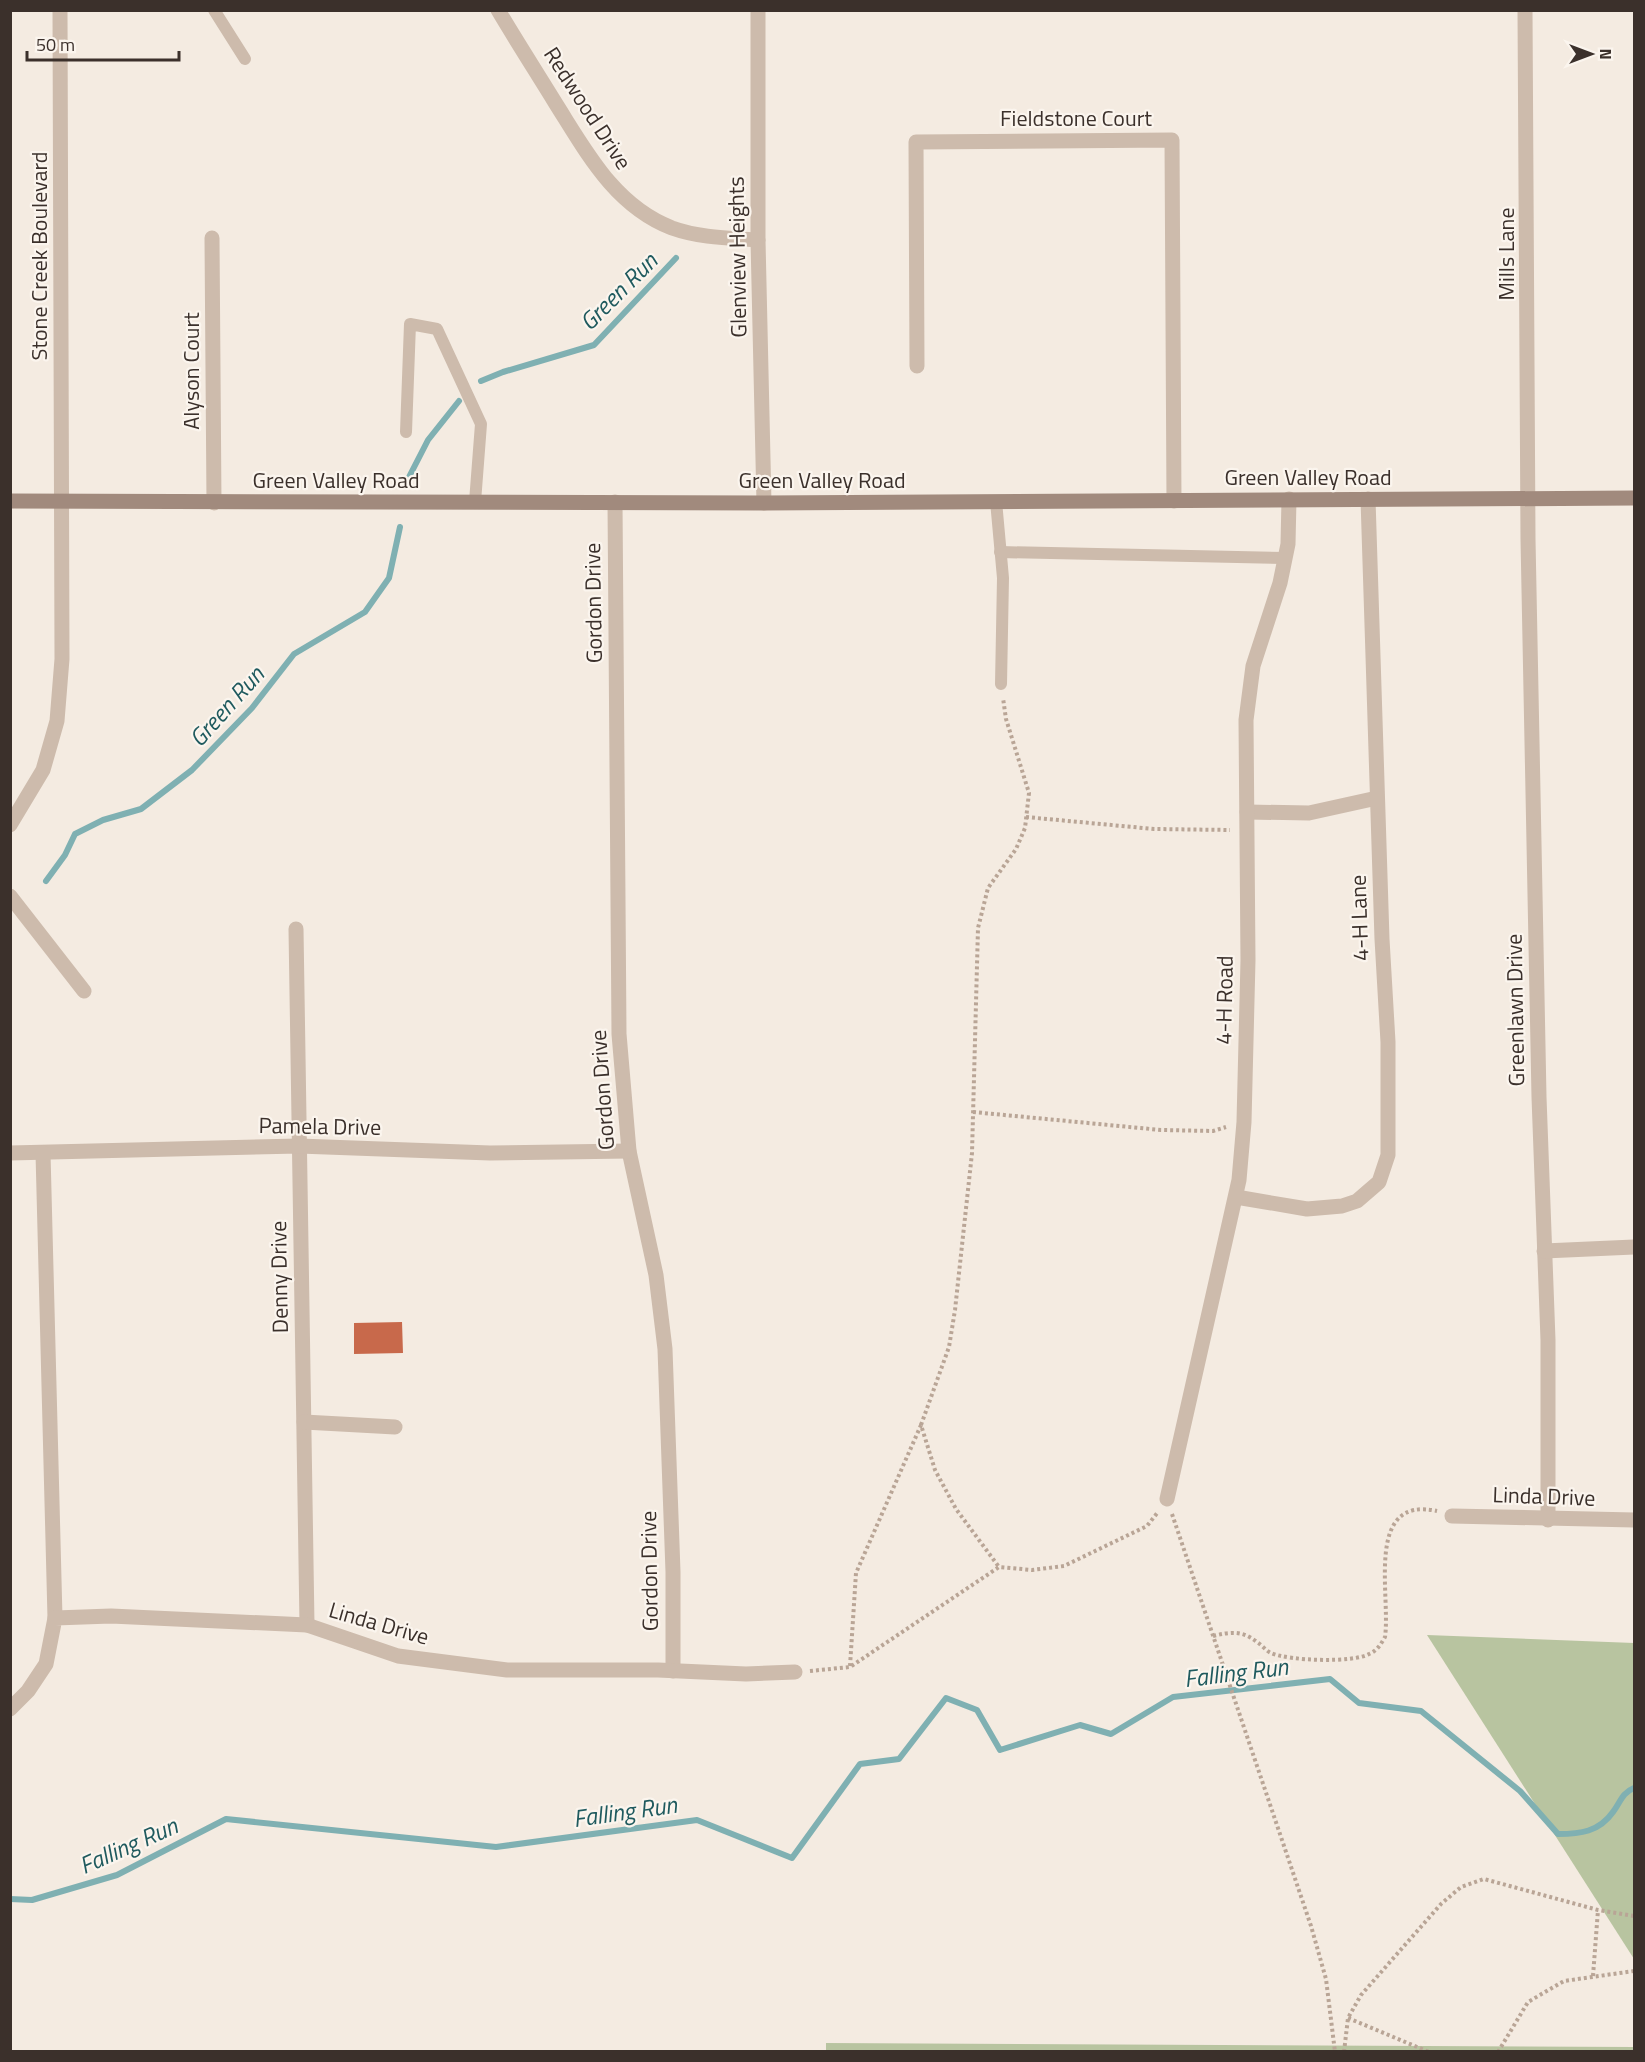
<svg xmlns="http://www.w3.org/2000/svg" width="1645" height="2062" font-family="'Titillium Web',sans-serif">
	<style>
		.green { fill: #b8c4a0 }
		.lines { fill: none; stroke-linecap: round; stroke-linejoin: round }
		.stream { stroke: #7fb0b2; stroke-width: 6 }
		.building { fill: #c8694b }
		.path { stroke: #b9a596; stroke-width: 4; stroke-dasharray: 3 3; stroke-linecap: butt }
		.lane { stroke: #cdbbac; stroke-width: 12 }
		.street { stroke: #cdbbac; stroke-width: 15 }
		.secondary { stroke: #a18a7d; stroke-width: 15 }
		.labels { text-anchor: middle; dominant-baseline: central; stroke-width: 4.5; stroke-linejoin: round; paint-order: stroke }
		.street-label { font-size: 22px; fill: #3b302b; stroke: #fbf5ee }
		.water-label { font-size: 24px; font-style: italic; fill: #1f5a5e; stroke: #fbf5ee }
	</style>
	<rect width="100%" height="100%" fill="#f4ebe1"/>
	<!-- green -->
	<g class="green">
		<polygon points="1427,1635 1634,1643 1634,1959"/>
		<polygon points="826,2043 1634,2047 1634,2051 826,2052"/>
	</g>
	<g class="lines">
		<!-- stream -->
		<g class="stream">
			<polyline points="481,381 503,372 594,345 676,258"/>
			<polyline points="408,479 428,440 459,401"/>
			<polyline points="46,881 65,855 75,834 103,820 141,809 192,770 252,708 294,654 365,612 389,578 400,527"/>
			<path d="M10,1899L32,1900L117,1875L226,1819L496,1847L697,1820L792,1858L860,1764L899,1759L946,1698L977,1710L1000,1750L1080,1725L1111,1734L1173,1697L1330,1679L1359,1703L1421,1711L1520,1791L1558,1834C1580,1834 1599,1832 1613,1812C1621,1801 1622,1793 1634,1788"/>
		</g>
	</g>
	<!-- building -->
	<polygon class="building" points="402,1322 403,1353 354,1354 354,1323"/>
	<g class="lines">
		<!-- path -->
		<g class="path">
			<polyline points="1026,817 1154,829 1230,830"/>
			<polyline points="973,1112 1161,1130 1213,1131 1226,1127"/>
			<polyline points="921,1425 949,1347 955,1310 972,1153 978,928 988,888 1016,849 1025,828 1029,793 1006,719 1003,698"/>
			<polyline points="1172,1514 1311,1926 1326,1979 1335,2052"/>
			<path d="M1213,1636C1230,1632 1242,1630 1257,1642C1262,1645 1266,1651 1271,1653C1289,1661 1353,1663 1369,1654C1377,1651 1381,1644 1385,1637C1391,1595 1364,1495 1437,1511"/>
			<polyline points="850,1666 856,1573 921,1425 935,1470 956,1509 999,1567"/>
			<polyline points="810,1671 850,1667 999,1567 1032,1570 1064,1566 1147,1526 1158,1512"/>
			<polyline points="1593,1976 1598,1910"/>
			<polyline points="1348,2018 1429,2052"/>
			<polyline points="1344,2052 1348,2018 1361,1995 1441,1904 1461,1887 1484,1879 1598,1910 1634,1916"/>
			<polyline points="1498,2052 1528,2002 1564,1981 1634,1971"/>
		</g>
		<!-- lane -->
		<g class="lane">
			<polyline points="214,10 245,59"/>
			<polyline points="406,432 410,324 437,329 481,424 475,502"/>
			<polyline points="996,501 1003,578 1001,684"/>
			<polyline points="1000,552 1285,558"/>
		</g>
		<!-- street -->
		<g class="street">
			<path d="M498,10C517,42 537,73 556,104C587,153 615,206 672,228C700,238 729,238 758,240"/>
			<polyline points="758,10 758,240 764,503"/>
			<polyline points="1525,10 1528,539 1539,1097 1548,1340 1548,1520"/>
			<polyline points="212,238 214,503"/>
			<polyline points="917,366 916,142 1172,140 1174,501"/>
			<polyline points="615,502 619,1034 629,1151 656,1275 665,1349 673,1572 673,1671"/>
			<polyline points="1247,812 1309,813 1377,798"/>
			<polyline points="10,825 43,770 57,721 62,659 60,10"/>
			<polyline points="10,896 84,991"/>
			<polyline points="296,929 307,1625"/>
			<polyline points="10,1153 299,1146 490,1153 629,1151"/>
			<polyline points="43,1153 55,1618"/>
			<polyline points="1236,1197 1307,1209 1342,1206 1357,1201 1379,1182 1388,1155 1388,1042 1382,939 1368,499"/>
			<polyline points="1544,1251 1634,1247"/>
			<polyline points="304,1422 395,1427"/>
			<polyline points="1167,1499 1239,1180 1244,1122 1248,960 1246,720 1253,666 1280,583 1288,544 1289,499"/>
			<polyline points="1452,1516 1634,1520"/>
			<polyline points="10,1709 28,1691 46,1664 55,1618 111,1616 307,1625 398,1656 507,1670 658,1670 746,1674 795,1672"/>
		</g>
		<!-- secondary -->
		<polyline class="secondary" points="10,501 764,503 1634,498"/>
	</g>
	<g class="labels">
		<!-- street labels -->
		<g class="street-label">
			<text transform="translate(588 108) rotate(57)">Redwood Drive</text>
			<text x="1076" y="118">Fieldstone Court</text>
			<text transform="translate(1506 254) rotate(-90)">Mills Lane</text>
			<text transform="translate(39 256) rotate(-90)">Stone Creek Boulevard</text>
			<text transform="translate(737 257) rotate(-91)">Glenview Heights</text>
			<text transform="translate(191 371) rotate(-90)">Alyson Court</text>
			<text x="1308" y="477">Green Valley Road</text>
			<text x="336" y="480">Green Valley Road</text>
			<text x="822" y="480">Green Valley Road</text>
			<text transform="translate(593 603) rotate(-91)">Gordon Drive</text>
			<text transform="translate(1359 918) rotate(-92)">4-H Lane</text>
			<text transform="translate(1224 1000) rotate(-89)">4-H Road</text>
			<text transform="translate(1515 1010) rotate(-91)">Greenlawn Drive</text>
			<text transform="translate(602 1090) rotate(-94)">Gordon Drive</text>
			<text transform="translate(320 1126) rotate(1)">Pamela Drive</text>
			<text transform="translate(279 1277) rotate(-91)">Denny Drive</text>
			<text transform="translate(1544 1496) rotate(2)">Linda Drive</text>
			<text transform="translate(649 1571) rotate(-91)">Gordon Drive</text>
			<text transform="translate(379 1623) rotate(16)">Linda Drive</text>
		</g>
		<!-- water labels -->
		<g class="water-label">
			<text transform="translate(618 291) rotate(-45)">Green Run</text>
			<text transform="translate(226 706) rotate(-48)">Green Run</text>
			<text transform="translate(1236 1672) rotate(-7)">Falling Run</text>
			<text transform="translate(625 1811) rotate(-8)">Falling Run</text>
			<text transform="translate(128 1845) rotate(-24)">Falling Run</text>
		</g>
	</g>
	<!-- border -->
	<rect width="1645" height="2062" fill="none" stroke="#3b302b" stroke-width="24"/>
	<!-- north arrow -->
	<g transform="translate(1591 54) rotate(90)" stroke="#fbf5ee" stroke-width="4.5" paint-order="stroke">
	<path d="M0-4.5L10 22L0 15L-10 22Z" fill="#3b302b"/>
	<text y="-9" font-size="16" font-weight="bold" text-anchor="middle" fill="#3b302b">N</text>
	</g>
	<!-- scale -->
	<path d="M27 51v9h152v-9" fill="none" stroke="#3b302b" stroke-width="3"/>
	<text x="36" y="51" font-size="18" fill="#3b302b" stroke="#fbf5ee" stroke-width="4.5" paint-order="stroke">50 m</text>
</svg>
